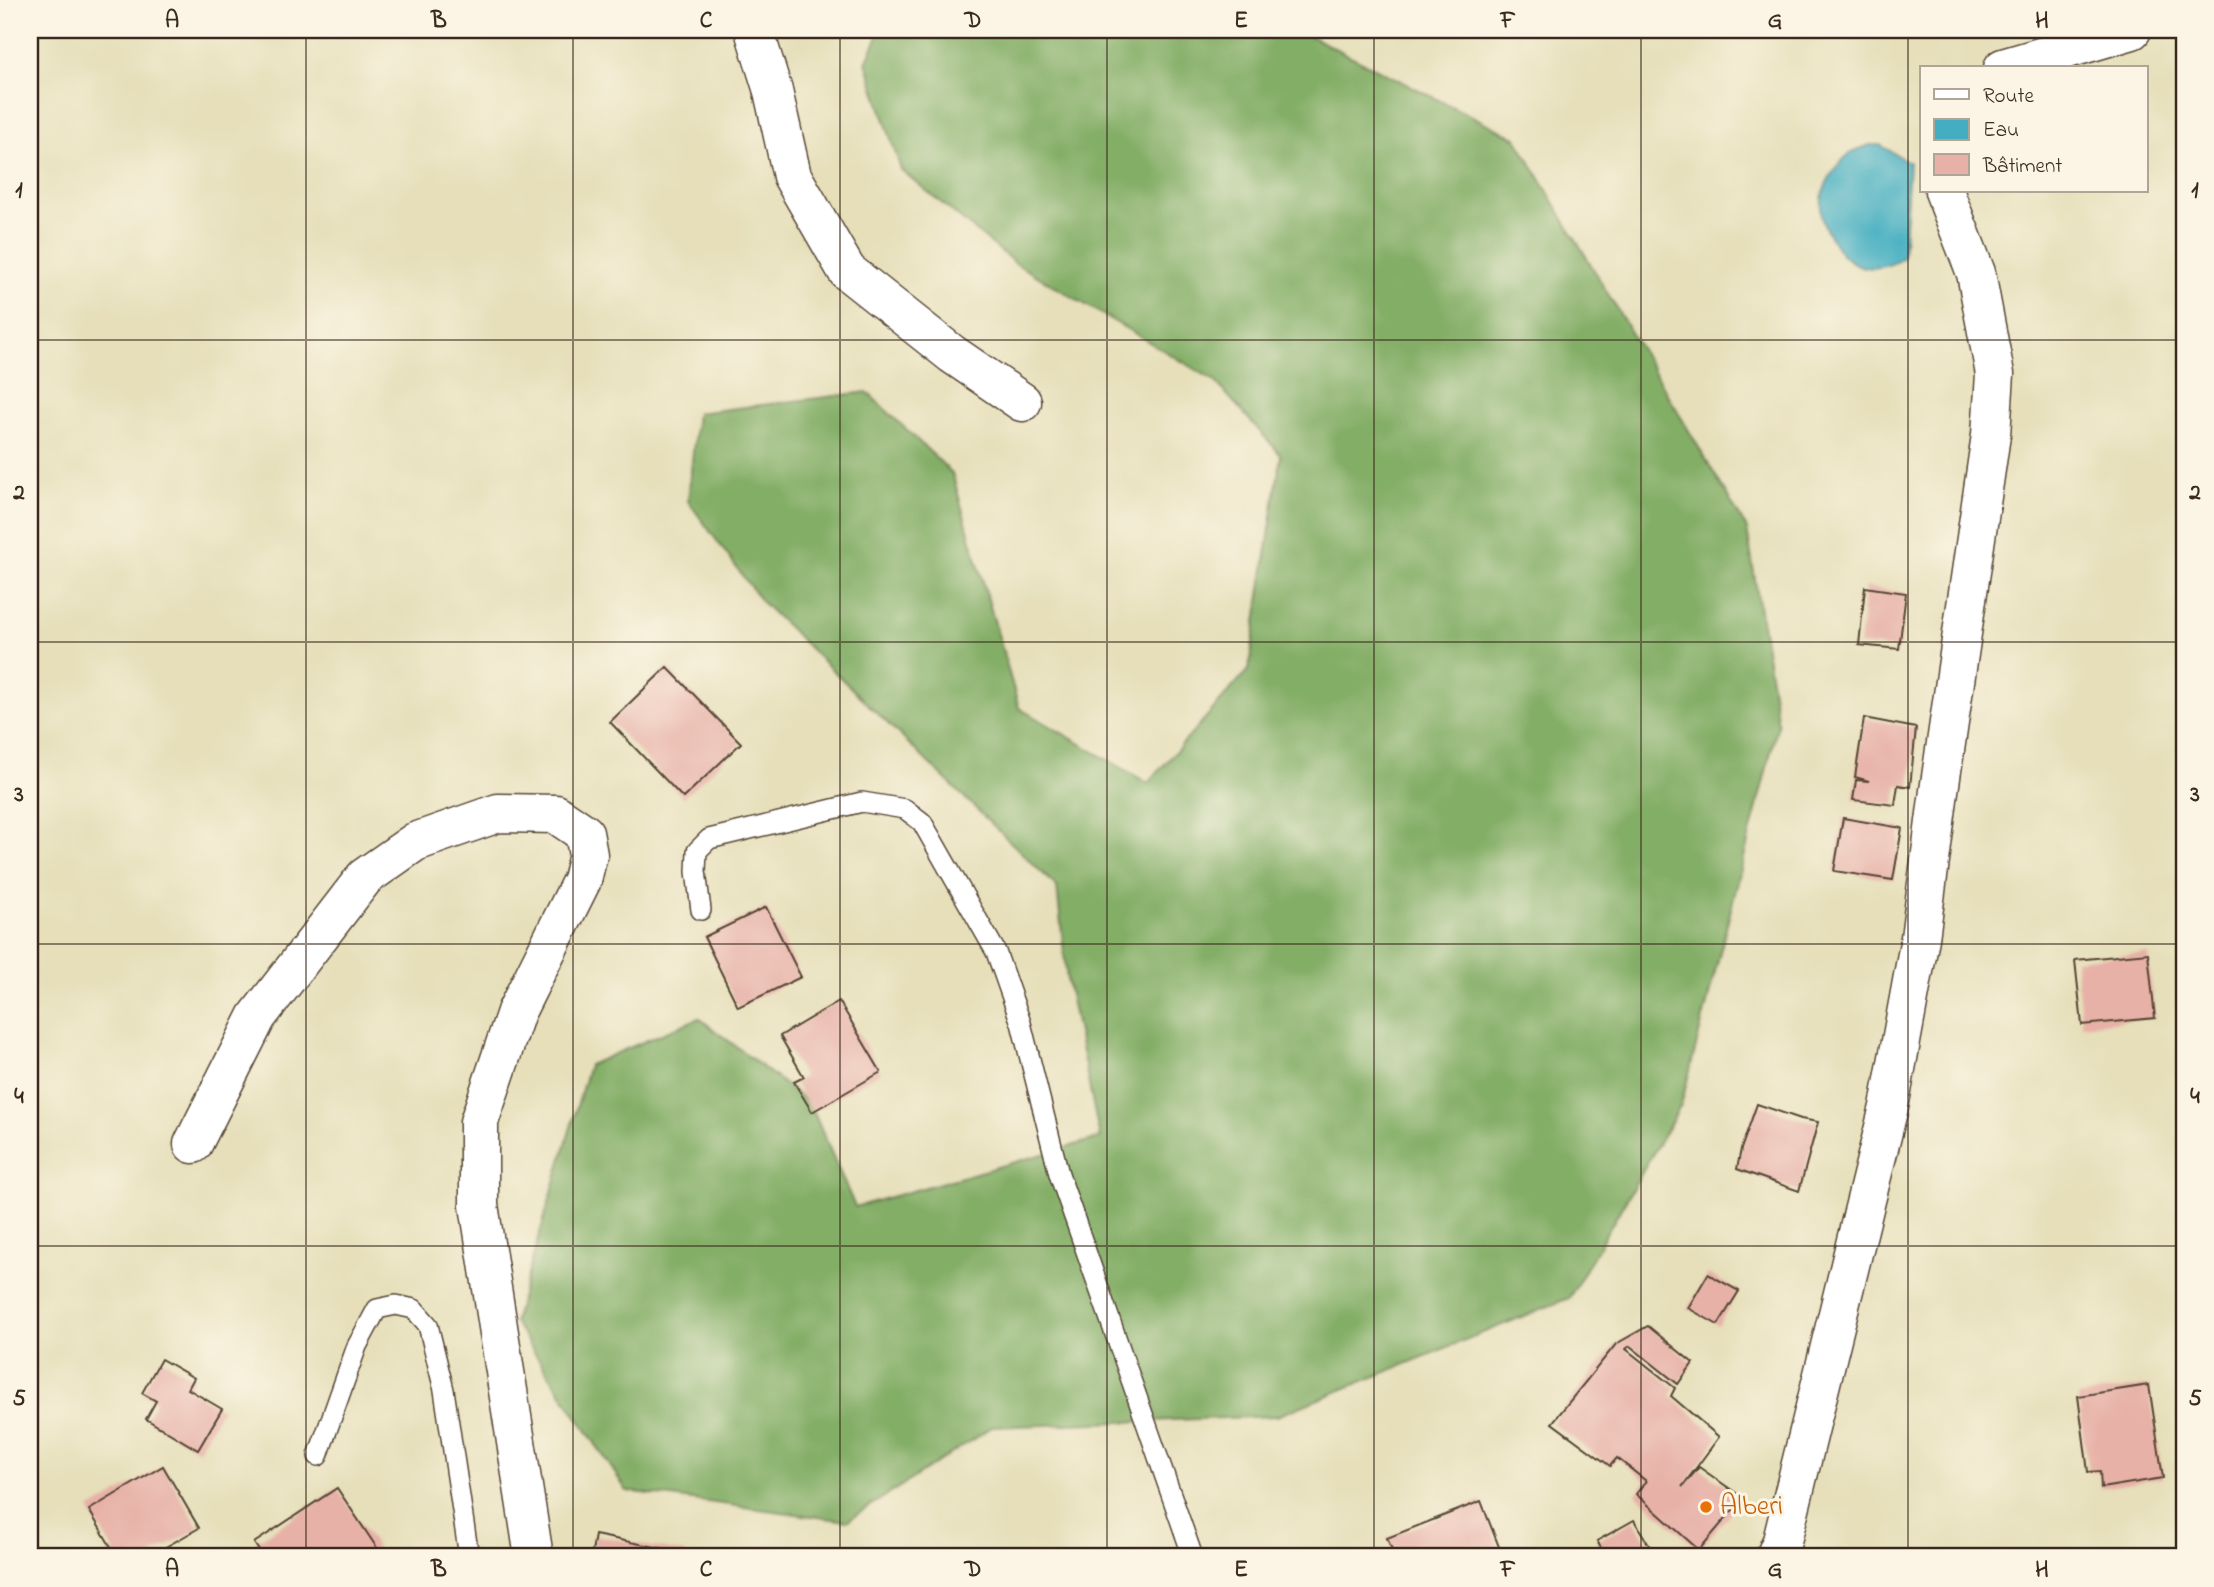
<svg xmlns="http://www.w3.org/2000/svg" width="2214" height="1587" font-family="'Indie Flower',sans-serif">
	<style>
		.forest { fill: #83ae66; stroke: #5f6c42; stroke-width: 2 }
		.water { fill: #43aec1; stroke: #3f6c70; stroke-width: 2 }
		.building { fill: #e7b1a7 }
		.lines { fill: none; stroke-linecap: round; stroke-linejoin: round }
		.lane-casing { stroke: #554535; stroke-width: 22 }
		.street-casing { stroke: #554535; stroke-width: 41 }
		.lane { stroke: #fff; stroke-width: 19 }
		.street { stroke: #fff; stroke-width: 38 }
		.grid { fill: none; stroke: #3b2a1e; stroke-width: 2; stroke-opacity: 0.55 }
		.food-dot { fill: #e8710a; stroke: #fcf5e5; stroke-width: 2.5 }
		.labels { text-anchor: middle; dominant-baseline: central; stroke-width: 6; stroke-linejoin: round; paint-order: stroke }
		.food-label { font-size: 28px; fill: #c56008; stroke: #fcf5e5; text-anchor: start }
		.neatline { fill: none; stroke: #3b2a1e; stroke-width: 2.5 }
		.grid-label { font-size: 23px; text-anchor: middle; font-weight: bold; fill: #3b2a1e }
	</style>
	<rect width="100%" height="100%" fill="#fcf5e5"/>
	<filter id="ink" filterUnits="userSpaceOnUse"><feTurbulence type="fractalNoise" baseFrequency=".0143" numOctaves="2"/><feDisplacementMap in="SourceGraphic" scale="14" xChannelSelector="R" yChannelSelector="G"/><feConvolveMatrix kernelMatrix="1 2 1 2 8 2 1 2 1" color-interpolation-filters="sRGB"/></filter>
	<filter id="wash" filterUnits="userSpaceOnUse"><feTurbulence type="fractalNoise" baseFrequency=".00686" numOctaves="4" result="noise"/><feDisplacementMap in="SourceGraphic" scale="28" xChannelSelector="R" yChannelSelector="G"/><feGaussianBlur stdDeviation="1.57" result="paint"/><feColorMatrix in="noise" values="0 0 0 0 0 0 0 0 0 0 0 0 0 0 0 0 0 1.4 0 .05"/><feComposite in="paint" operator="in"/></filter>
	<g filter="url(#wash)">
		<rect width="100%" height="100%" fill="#e6dfba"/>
		<!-- forest -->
		<polygon class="forest" points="881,30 1298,30 1516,138 1747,529 1778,724 1681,1105 1569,1298 1277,1416 992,1427 847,1521 627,1491 514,1322 589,1065 699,1018 810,1104 855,1207 1100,1138 1067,980 1057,887 761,601 688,501 697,413 867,392 952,473 1019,708 1148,783 1249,669 1281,455 1215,381 1015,263 901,170 866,62"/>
		<!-- water -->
		<path class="water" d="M1870,145H1880L1909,162L1903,258C1871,278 1844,266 1829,234C1826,228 1821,221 1821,214C1820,192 1830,172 1846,157C1852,151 1862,148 1870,145Z"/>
		<g id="blocks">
			<!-- building -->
			<g class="building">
				<polygon points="1865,587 1906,593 1899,649 1859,645"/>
				<polygon points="667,667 741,743 683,798 610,722"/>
				<polygon points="1864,718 1916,728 1910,787 1898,785 1895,805 1853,800 1856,780 1869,781 1855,777"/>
				<polygon points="1843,818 1902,828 1893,880 1834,871"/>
				<polygon points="766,907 801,977 738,1007 704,937"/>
				<polygon points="2148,953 2155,1018 2082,1025 2075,960"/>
				<polygon points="839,1001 881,1072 812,1112 794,1082 804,1077 780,1036"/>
				<polygon points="1757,1104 1801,1119 1818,1122 1799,1191 1737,1169 1741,1149"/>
				<polygon points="2184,1249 2184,1295 2183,1295 2176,1251"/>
				<polygon points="1708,1274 1739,1291 1718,1325 1688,1308"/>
				<polygon points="1648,1326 1693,1363 1678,1384 1630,1346 1626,1349 1675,1388 1671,1396 1719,1437 1682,1487 1699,1467 1743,1498 1699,1550 1636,1494 1646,1481 1617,1458 1610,1466 1552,1423 1616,1344"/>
				<polygon points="161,1359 194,1378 188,1389 222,1409 198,1450 146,1419 156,1401 142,1393"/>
				<polygon points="2149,1385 2163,1478 2101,1488 2100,1471 2088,1472 2078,1396"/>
				<polygon points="163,1466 199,1528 148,1557 117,1557 89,1510"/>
				<polygon points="337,1488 377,1548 364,1557 263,1557 254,1543"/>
				<polygon points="1481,1501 1503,1557 1395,1557 1387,1538"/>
				<polygon points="1634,1520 1656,1557 1606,1557 1597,1541"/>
				<polygon points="595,1535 685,1553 684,1557 591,1557"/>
			</g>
		</g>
	</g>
	<g filter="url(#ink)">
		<use href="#blocks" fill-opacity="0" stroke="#554535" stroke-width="2"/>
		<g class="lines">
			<!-- lane casing -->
			<g class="lane-casing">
				<g id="lane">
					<polyline points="701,910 696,871 697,851 709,839 862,802 905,809 922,822 996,952 1021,1023 1059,1174 1193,1557"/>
					<polyline points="318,1456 357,1346 377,1309 396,1305 414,1309 428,1325 444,1390 469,1557"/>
				</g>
			</g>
			<!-- street casing -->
			<g class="street-casing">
				<g id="street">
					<polyline points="754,30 773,91 792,176 847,271 952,354 1022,402"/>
					<polyline points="2003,68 2132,30"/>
					<polyline points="193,1144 257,1017 365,877 415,842 498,813 556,814 584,833 588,855 582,880 516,1012 479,1122 479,1205 534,1557"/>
					<polyline points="1775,1557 1782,1541 1889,1107 1920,938 1939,791 1991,435 1995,374 1976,273 1944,191"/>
				</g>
			</g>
			<!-- lane -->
			<use href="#lane" class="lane"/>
			<!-- street -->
			<use href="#street" class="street"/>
		</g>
	</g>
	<!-- grid -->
	<path class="grid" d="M306,30V1557M573,30V1557M840,30V1557M1107,30V1557M1374,30V1557M1641,30V1557M1908,30V1557M30,340H2184M30,642H2184M30,944H2184M30,1246H2184"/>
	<!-- markers -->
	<circle class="food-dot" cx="1706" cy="1507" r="7"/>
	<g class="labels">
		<!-- food labels -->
		<g class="food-label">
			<text x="1720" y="1507">Alberi</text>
		</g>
	</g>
	<!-- margin -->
	<rect width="2214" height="1587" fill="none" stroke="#fcf5e5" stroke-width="77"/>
	<!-- legend -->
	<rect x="1920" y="66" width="228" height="126" fill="#fcf5e5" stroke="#afa495" stroke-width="2"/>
	<rect x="1934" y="89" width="35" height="10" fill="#ffffff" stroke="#afa495" stroke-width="2"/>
	<text x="1983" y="102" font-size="21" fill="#3b2a1e">Route</text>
	<rect x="1934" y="119" width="35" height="21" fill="#43aec1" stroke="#afa495" stroke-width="2"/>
	<text x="1983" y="136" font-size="21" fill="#3b2a1e">Eau</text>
	<rect x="1934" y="154" width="35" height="21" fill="#e7b1a7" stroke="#afa495" stroke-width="2"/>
	<text x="1983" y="172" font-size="21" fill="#3b2a1e">Bâtiment</text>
	<rect x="38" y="38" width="2138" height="1510" class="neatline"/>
	<g class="grid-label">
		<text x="172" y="27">A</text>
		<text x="439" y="27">B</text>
		<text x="706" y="27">C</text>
		<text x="973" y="27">D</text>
		<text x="1241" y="27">E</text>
		<text x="1508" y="27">F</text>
		<text x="1775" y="27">G</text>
		<text x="2042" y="27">H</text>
		<text x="19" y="197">1</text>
		<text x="2195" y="197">1</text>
		<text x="19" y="499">2</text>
		<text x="2195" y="499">2</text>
		<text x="19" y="801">3</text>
		<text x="2195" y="801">3</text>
		<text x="19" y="1103">4</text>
		<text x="2195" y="1103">4</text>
		<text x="19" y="1405">5</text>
		<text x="2195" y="1405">5</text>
		<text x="172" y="1576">A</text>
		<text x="439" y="1576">B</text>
		<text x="706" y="1576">C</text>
		<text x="973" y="1576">D</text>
		<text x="1241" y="1576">E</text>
		<text x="1508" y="1576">F</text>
		<text x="1775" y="1576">G</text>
		<text x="2042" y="1576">H</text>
	</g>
</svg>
